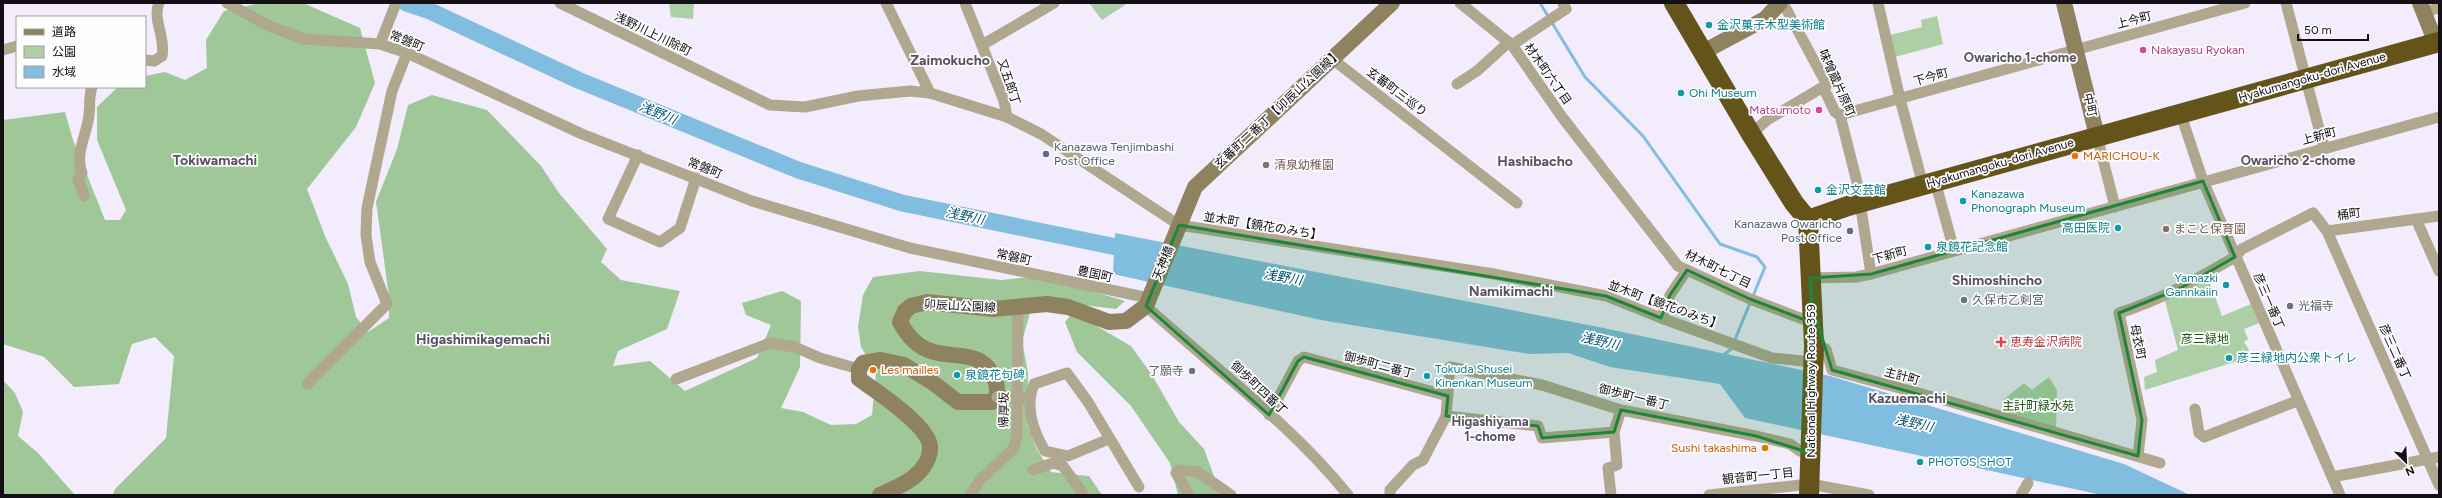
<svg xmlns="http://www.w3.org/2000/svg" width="2442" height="498" font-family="Figtree,'Noto Sans JP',sans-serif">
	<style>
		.green { fill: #accfa5 }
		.forest { fill: #9fc797 }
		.water { fill: #81bddf }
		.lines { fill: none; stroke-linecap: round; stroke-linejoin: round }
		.stream { stroke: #81bddf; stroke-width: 3 }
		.river { stroke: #81bddf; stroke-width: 17 }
		.street { stroke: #afa78e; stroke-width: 11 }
		.secondary { stroke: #8f835f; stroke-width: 16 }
		.highway { stroke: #65541a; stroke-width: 20 }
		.street-bridge { stroke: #afa78e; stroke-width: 11 }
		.marked { fill: #1e863c; fill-opacity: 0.2; stroke: #1e863c; stroke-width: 3; stroke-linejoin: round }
		.culture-dot { fill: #0f9aa8; stroke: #fdfdfd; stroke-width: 1.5 }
		.hotel-dot { fill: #d1479c; stroke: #fdfdfd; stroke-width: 1.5 }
		.service-dot { fill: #5c6f8a; stroke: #fdfdfd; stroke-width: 1.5 }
		.food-dot { fill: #e8710a; stroke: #fdfdfd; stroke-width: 1.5 }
		.education-dot { fill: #8d6e63; stroke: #fdfdfd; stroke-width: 1.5 }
		.worship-dot { fill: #6b7280; stroke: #fdfdfd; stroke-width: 1.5 }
		.health-dot { fill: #e0444e; stroke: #fdfdfd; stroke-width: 1.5 }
		.labels { text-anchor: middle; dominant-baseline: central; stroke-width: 3.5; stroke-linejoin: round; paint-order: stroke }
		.street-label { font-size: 12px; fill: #120f16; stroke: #fdfdfd }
		.culture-label { font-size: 12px; fill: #0d838f; stroke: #fdfdfd; text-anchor: start }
		.hotel-label { font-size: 12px; fill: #b23c85; stroke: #fdfdfd; text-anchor: start }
		.service-label { font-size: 12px; fill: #4e5e75; stroke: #fdfdfd; text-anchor: start }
		.food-label { font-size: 12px; fill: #c56008; stroke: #fdfdfd; text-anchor: start }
		.education-label { font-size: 12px; fill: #785e54; stroke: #fdfdfd; text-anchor: start }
		.worship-label { font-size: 12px; fill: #5b616d; stroke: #fdfdfd; text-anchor: start }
		.park-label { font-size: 12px; fill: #1b4f0e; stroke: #fdfdfd }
		.health-label { font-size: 12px; fill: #be3a42; stroke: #fdfdfd; text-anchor: start }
		.neighbourhood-label { font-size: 13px; font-weight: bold; fill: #575162; stroke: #fdfdfd }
		.water-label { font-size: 13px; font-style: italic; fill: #005173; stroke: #fdfdfd }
		.quarter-label { font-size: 14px; font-weight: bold; fill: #575162; stroke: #fdfdfd }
	</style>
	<rect width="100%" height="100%" fill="#f2ecfd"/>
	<!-- green -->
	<g class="green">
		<polygon points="669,3 694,3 693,19 671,17"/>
		<polygon points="1089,3 1128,3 1102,20"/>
		<polygon points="1937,16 1943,44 1895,57 1890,35 1922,27 1921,20"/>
		<polygon points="2208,278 2222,316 2251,304 2259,323 2244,329 2248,339 2244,342 2249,350 2247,358 2145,390 2144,377 2157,372 2155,360 2178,350 2165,301"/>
		<polygon points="2049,377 2057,390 2056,430 2008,416 2010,405 2003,400 2024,383 2032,390"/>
	</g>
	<!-- forest -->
	<g class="forest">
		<polygon points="261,3 303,3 360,28 375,83 356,127 307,189 325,236 348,284 356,317 368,332 389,318 389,296 376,202 397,149 408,105 432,95 487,110 541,166 559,193 607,249 601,262 621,280 680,291 667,329 618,351 613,366 650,361 685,391 757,358 771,325 746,315 742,303 782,291 801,301 800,367 781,408 803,412 831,425 856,424 872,415 876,372 861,347 858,327 863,295 873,277 920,271 1001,280 1041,276 1125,301 1116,309 1034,299 1022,341 1028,373 1027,424 1036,448 1051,472 1089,476 1102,495 113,495 115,489 166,438 174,356 155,337 132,344 119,384 74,387 44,357 3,344 3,120 65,112 73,140 105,220 120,220 126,210 97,140 97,107 118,87 145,87 145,76 165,72 185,80 207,68 206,40 224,11"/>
		<polygon points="1076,309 1098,327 1131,346 1152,375 1179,422 1204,449 1221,495 1178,495 1170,463 1131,406 1077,352 1065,322"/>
		<polygon points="3,380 15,393 23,412 18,436 38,453 75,495 3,495"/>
	</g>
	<!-- water -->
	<polygon class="water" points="1115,233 1599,327 1830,376 2124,464 2190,495 2102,495 1745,418 1720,384 1610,367 1568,353 1529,354 1321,320 1113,274"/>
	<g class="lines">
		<!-- stream -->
		<g class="stream">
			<polyline points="1540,3 1585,77 1643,136 1720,244 1757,257 1765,267 1753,296"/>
			<polyline points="1734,342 1750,303"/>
			<polyline points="1720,358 1731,349"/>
		</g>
		<!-- river -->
		<polyline class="river" points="406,3 430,11 578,80 798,170 902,203 1136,251"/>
		<!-- street -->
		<g class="street">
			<polyline points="227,3 269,26 304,39 380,44 407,53 582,134 752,201 910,248 1149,298"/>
			<polyline points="560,3 770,105 805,107 858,96 910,91 930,93 1007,117 1041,134 1179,225 1494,274 1606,296 1661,318 1772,358 1813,362"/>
			<polyline points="886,3 930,93"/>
			<polyline points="965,3 1004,101 1007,117"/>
			<polyline points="1460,3 1512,45 1562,117 1678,266 1750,299 1813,323"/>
			<polyline points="1783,3 1827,85 1823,87 1835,112 1840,115 1862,202"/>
			<polyline points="1878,3 1900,99 1923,185"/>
			<polyline points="2286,3 2324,148"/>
			<polyline points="2424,12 2439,8"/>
			<polyline points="380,44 396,3"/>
			<polyline points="982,45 1054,3"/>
			<polyline points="1512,45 1566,9 1563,3"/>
			<polyline points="3,50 17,46"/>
			<polyline points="1331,58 1517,203"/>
			<path d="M145,60L154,61L162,56C166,38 152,19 159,3"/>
			<polyline points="1457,84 1477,71 1509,42"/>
			<polyline points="1840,115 2245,3"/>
			<polyline points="2181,115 2203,181 2340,495"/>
			<polyline points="1751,134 1767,120 1823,87"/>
			<polyline points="2097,136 2115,207"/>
			<polyline points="638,155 608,219 660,242 680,228 696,178"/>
			<polyline points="1935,181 1954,250"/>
			<path d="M84,196L78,179L82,173C75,155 85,138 88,121C91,109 88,98 92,87"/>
			<polyline points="1860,202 1871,274"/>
			<polyline points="2416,219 2439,271"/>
			<polyline points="2327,231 2439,216"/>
			<polyline points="1810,278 1856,277 1871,274 2439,117"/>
			<path d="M1146,306C1214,368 1290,423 1348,495"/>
			<polyline points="1661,318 1670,295 1687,270"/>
			<polyline points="1814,345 1826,349 1832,370 1948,401 2160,463"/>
			<polyline points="676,379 770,343 795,347 820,358 859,369"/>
			<polyline points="307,384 387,304 370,262 366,235 367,208 392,91 407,53"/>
			<polyline points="2195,409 2199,433 2204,437 2297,401"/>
			<polyline points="1269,415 1298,361 1304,357 1448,396"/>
			<polyline points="1446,416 1538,426 1542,438 1614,432"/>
			<path d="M1109,439L1068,456L1045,451C1033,431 1025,406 1034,384L1067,373L1088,402L1139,487"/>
			<path d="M2138,456L2142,420L2119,313C2161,300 2197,279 2235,257L2242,249L2313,213L2327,231L2439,485"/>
			<polyline points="1033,470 1053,463 1063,466 1084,495"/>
			<polyline points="2332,477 2439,457"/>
			<polyline points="1188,493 1176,473 1179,470 1198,472 1231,495"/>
			<polyline points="970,495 980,480 1014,448 1017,435 1018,307"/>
			<polyline points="1390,495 1390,490 1413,465 1423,460 1446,416 1450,367 1542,385 1621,410 1756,436 1790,444 1800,451 1810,453"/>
			<polyline points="1611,495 1608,468 1617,465 1614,432 1621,410"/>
			<polyline points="1709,495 1810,484 1869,495"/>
			<polyline points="2021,495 2028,483"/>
		</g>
		<!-- secondary -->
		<g class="secondary">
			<polyline points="2064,3 2097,136"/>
			<polyline points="2420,3 2436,43"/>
			<polyline points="1703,52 1765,19 1780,3"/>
			<path d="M880,495C892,489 905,485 915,476C923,469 931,458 930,446C928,425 876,391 859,379V369L863,363L881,360L904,365L932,382L958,402H992C998,396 998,391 996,383C984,347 956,360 931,351C917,347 907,335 900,322L905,311L911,306L927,302L993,309L1047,304L1068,307L1109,322L1126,321L1146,306L1195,187L1392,3"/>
		</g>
		<!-- highway -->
		<g class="highway">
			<polyline points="1674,3 1751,134 1794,203 1808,220"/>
			<polyline points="1808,220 1848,206 2439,42"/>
			<polyline points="1808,220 1814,345 1809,495"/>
		</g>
		<!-- street-bridge -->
		<polyline class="street-bridge" points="997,397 1028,398"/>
	</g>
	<!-- marked area -->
	<path class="marked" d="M2203,181L2235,257L2179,289L2119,313L2142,420L2138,456L1832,370L1817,321L1814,322L1810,453L1756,436L1621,410L1614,432L1542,438L1538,426L1446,416L1448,396L1304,357L1298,361L1269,415L1146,306L1179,225L1606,296L1661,318L1670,295L1687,270L1750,299L1813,323L1810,278L1871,274Z"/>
	<!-- markers -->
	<g class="culture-dot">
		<circle cx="1709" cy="25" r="4"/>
		<circle cx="1681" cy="93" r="4"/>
		<circle cx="1818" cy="190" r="4"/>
		<circle cx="1963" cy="201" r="4"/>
		<circle cx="2118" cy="228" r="4"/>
		<circle cx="1928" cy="247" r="4"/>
		<circle cx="2226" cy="285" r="4"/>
		<circle cx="2229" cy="358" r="4"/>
		<circle cx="957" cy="375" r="4"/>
		<circle cx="1427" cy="376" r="4"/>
		<circle cx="1920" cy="462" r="4"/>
	</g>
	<g class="hotel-dot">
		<circle cx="2143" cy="50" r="4"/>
		<circle cx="1819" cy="110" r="4"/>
	</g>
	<g class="service-dot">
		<circle cx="1046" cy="154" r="4"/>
		<circle cx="1850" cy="231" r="4"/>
	</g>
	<g class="food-dot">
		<circle cx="2075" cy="156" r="4"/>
		<circle cx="873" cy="370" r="4"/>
		<circle cx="1765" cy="448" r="4"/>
	</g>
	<g class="education-dot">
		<circle cx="1266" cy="165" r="4"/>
		<circle cx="2166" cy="229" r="4"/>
	</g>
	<g class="worship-dot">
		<circle cx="1964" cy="300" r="4"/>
		<circle cx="2290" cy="306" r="4"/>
		<circle cx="1192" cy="371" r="4"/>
	</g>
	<path class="health-dot" d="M1999 336h4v4h4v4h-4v4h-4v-4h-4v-4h4z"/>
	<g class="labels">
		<!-- street labels -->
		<g class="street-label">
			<text transform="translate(2134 20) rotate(-15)">上今町</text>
			<text transform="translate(653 34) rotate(26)">浅野川上川除町</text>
			<text transform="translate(407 41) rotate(22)">常磐町</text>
			<text transform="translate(1548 74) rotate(55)">材木町六丁目</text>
			<text transform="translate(1931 77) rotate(-16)">下今町</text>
			<text transform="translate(2312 77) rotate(-16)">Hyakumangoku-dori Avenue</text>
			<text transform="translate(1009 82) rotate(71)">又五郎丁</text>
			<text transform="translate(1837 83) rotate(66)">味噌蔵片原町</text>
			<text transform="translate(1397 92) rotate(37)">玄蕃町三巡り</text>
			<text transform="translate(2090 105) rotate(76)">中町</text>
			<text transform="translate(1278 109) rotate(-43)">玄蕃町二番丁【卯辰山公園線】</text>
			<text transform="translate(2319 136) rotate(-15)">上新町</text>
			<text transform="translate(2000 163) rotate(-16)">Hyakumangoku-dori Avenue</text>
			<text transform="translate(705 168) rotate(22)">常磐町</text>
			<text transform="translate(2349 214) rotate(-8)">桶町</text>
			<text transform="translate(1263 226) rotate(9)">並木町【鏡花のみち】</text>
			<text transform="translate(1890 255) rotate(-16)">下新町</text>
			<text transform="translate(1014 257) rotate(12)">常磐町</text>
			<text transform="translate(1163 263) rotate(-68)">天神橋</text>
			<text transform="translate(1718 269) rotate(26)">材木町七丁目</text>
			<text transform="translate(1095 274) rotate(12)">豊国町</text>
			<text transform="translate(2269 301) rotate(67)">彦三一番丁</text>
			<text transform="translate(1665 305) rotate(20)">並木町【鏡花のみち】</text>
			<text transform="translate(960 306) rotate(3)">卯辰山公園線</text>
			<text transform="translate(2138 342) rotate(78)">母衣町</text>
			<text transform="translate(2395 352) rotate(66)">彦三二番丁</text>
			<text transform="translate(1379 365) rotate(15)">御歩町二番丁</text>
			<text transform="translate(1902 376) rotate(15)">主計町</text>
			<text transform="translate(1811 381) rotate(-90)">National Highway Route 359</text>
			<text transform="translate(1259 388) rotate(43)">御歩町四番丁</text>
			<text transform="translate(1634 397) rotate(14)">御歩町一番丁</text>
			<text transform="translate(1004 410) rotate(-89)">帰厚坂</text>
			<text transform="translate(1758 476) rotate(-6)">観音町一丁目</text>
		</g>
		<!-- culture labels -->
		<g class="culture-label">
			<text x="1717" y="25">金沢菓子木型美術館</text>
			<text x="1689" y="93">Ohi Museum</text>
			<text x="1826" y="190">金沢文芸館</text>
			<text x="1971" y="194">Kanazawa<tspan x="1971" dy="14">Phonograph Museum</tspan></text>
			<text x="2110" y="228" text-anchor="end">高田医院</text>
			<text x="1936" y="247">泉鏡花記念館</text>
			<text x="2218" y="278" text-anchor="end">Yamazki<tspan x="2218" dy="14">Gannkaiin</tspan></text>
			<text x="2237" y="358">彦三緑地内公衆トイレ</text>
			<text x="1435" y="369">Tokuda Shusei<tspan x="1435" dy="14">Kinenkan Museum</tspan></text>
			<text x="965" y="375">泉鏡花句碑</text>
			<text x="1928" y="462">PHOTOS SHOT</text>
		</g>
		<!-- hotel labels -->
		<g class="hotel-label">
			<text x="2151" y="50">Nakayasu Ryokan</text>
			<text x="1811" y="110" text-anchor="end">Matsumoto</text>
		</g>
		<!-- service labels -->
		<g class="service-label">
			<text x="1054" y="147">Kanazawa Tenjimbashi<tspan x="1054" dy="14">Post Office</tspan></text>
			<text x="1842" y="224" text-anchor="end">Kanazawa Owaricho<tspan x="1842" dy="14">Post Office</tspan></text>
		</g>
		<!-- food labels -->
		<g class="food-label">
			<text x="2083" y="156">MARICHOU-K</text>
			<text x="881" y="370">Les mailles</text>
			<text x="1757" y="448" text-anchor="end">Sushi takashima</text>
		</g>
		<!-- education labels -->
		<g class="education-label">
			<text x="1274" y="165">清泉幼稚園</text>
			<text x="2174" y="229">まこと保育園</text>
		</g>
		<!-- worship labels -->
		<g class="worship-label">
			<text x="1972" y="300">久保市乙剣宮</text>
			<text x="2298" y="306">光福寺</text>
			<text x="1184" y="371" text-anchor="end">了願寺</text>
		</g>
		<!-- park labels -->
		<g class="park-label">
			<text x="2205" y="339">彦三緑地</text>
			<text x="2038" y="406">主計町緑水苑</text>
		</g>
		<!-- health labels -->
		<g class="health-label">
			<text x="2010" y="342">恵寿金沢病院</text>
		</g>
		<!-- neighbourhood labels -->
		<g class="neighbourhood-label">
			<text x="2020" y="57">Owaricho 1-chome</text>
			<text x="2298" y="160">Owaricho 2-chome</text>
			<text x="1490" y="421">Higashiyama<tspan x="1490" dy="15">1-chome</tspan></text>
		</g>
		<!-- water labels -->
		<g class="water-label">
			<text transform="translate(658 113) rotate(22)">浅野川</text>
			<text transform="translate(965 216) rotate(12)">浅野川</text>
			<text transform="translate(1283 277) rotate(10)">浅野川</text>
			<text transform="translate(1600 341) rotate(13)">浅野川</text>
			<text transform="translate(1914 423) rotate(13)">浅野川</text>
		</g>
		<!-- quarter labels -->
		<g class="quarter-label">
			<text x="950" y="60">Zaimokucho</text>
			<text x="215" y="160">Tokiwamachi</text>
			<text x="1535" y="161">Hashibacho</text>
			<text x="1997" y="280">Shimoshincho</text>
			<text x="1511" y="291">Namikimachi</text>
			<text x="483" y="339">Higashimikagemachi</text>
			<text x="1907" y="398">Kazuemachi</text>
		</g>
	</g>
	<!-- border -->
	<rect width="2442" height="498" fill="none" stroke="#120f16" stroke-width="8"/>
	<!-- legend -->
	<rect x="16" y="16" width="130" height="72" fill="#fdfdfd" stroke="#9f9ea1"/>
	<rect x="24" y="29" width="20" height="6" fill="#8f835f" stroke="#9f9ea1"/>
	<text x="52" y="36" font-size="12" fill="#120f16">道路</text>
	<rect x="24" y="46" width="20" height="12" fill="#accfa5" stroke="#9f9ea1"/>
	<text x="52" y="56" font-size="12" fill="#120f16">公園</text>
	<rect x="24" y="66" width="20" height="12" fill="#81bddf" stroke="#9f9ea1"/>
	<text x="52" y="76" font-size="12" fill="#120f16">水域</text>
	<!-- north arrow -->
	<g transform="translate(2406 462) rotate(156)" stroke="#fdfdfd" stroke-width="3" paint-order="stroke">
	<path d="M0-3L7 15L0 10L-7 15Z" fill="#120f16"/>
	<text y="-6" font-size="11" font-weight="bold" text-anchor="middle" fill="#120f16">N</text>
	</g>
	<!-- scale -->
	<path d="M2298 34v6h70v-6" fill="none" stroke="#120f16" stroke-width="2"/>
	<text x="2304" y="34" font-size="12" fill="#120f16" stroke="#fdfdfd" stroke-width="3" paint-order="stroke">50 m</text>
</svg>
